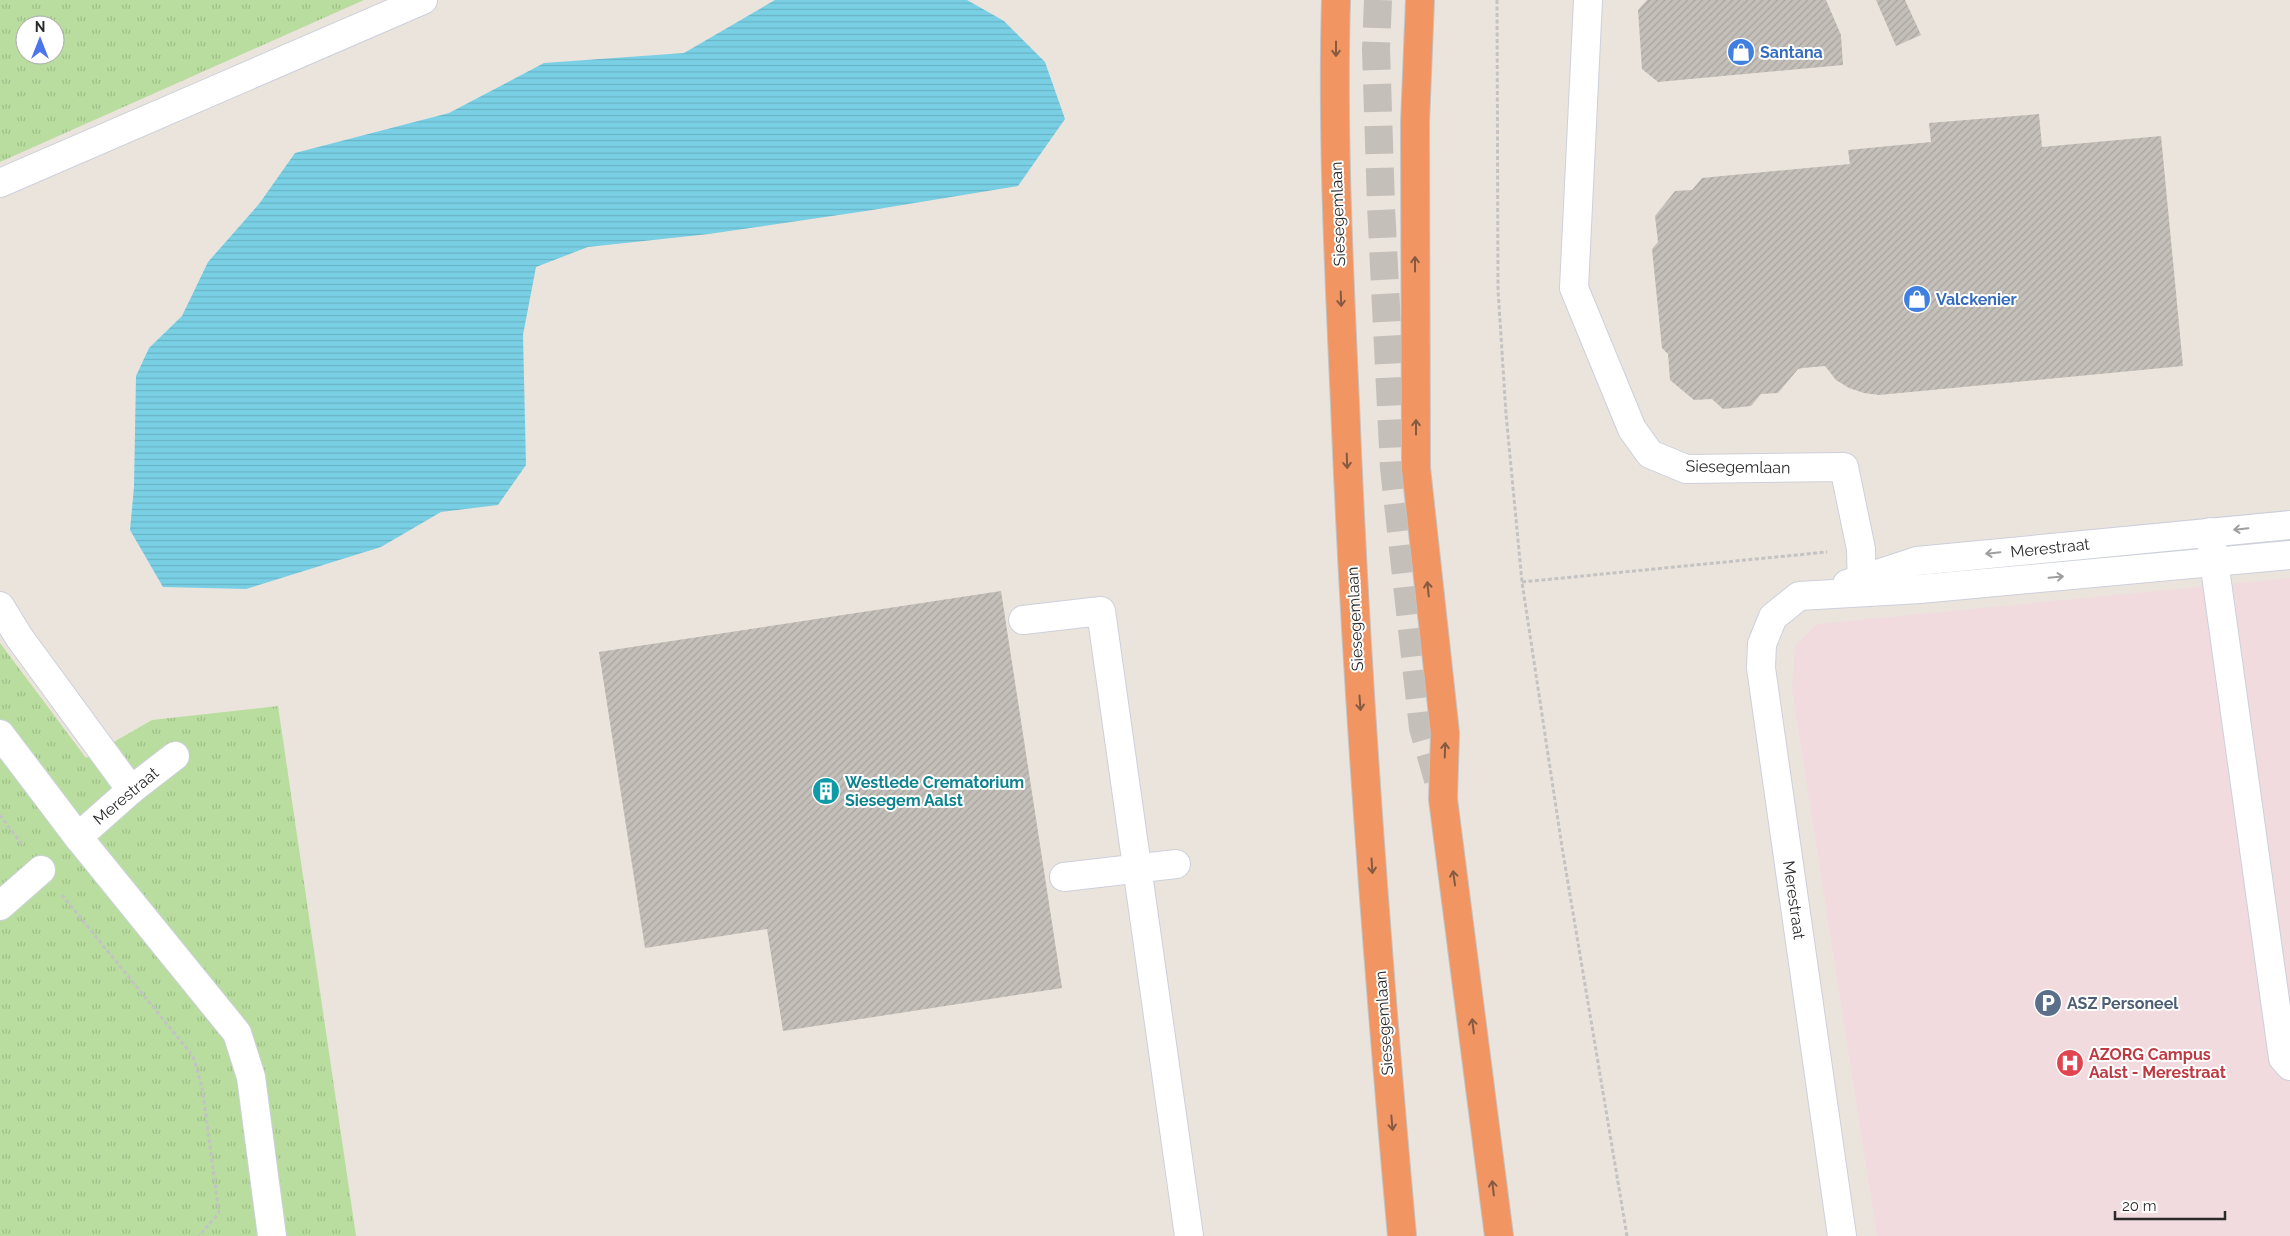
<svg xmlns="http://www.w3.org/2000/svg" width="2290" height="1236" font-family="Raleway,sans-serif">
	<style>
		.medical { fill: #f1dbde }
		.grass { fill: url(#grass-tufts); fill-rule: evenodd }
		.water { fill: url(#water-rules) }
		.building { fill: url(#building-hatch) }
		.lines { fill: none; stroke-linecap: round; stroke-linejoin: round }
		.highway-tunnel { stroke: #c4bfb9; stroke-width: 28; stroke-dasharray: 28 14; stroke-linecap: butt }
		.minor-casing { stroke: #ccd0db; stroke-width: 30 }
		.highway-casing { stroke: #c3c3c3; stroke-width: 30 }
		.path { stroke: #c3c3c3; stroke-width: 3; stroke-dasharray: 4 2.5; stroke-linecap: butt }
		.minor { stroke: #fff; stroke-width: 28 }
		.highway { stroke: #f19562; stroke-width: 28 }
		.oneway { stroke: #845a43 }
		.oneway2 { stroke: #9f9f9f }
		.labels { text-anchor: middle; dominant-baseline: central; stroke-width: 4; stroke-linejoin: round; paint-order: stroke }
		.shop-label { font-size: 16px; font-weight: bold; fill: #366cbe; stroke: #fff; text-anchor: start }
		.street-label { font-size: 16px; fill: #2a2a2a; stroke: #fff }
		.culture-label { font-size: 16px; font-weight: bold; fill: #0d838f; stroke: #fff; text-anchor: start }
		.service-label { font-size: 16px; font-weight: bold; fill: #4e5e75; stroke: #fff; text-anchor: start }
		.health-label { font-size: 16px; font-weight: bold; fill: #be3a42; stroke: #fff; text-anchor: start }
	</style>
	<defs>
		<pattern id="grass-tufts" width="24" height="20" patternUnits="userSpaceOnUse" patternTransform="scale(1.25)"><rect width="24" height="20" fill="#b8dd9e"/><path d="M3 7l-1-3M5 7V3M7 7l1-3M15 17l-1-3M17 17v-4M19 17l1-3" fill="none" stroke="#9ebe88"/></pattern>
		<pattern id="water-rules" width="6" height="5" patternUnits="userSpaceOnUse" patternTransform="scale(1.25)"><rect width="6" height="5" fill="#79d0e5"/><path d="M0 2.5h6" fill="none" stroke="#69b3c5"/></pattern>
		<pattern id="building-hatch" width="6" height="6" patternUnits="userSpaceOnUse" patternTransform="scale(1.25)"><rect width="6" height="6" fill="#c4bfb9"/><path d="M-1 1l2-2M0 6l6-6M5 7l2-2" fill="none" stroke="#a9a49f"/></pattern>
	</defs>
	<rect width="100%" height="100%" fill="#ebe4dd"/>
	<!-- medical -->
	<polygon class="medical" points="2290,578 2290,1236 1877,1236 1792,689 1795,646 1817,624"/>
	<!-- grass -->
	<g class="grass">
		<path d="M0,0H364L0,162ZM25,25H55V55H25Z"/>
		<polygon points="0,643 86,758 152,720 278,706 356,1236 0,1236"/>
	</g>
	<!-- water -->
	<polygon class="water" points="775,0 967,0 1004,21 1045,62 1065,119 1018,186 866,211 709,234 588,247 536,267 523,335 526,465 498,505 441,512 381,547 246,589 163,587 130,530 134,487 136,376 149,348 182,316 208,262 259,204 295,153 449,113 544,63 684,53"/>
	<!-- building -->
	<g class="building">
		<polygon points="1647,0 1826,0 1841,35 1843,65 1658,82 1642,69 1638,10"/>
		<polygon points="1876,0 1905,0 1921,35 1896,46"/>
		<polygon points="2039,114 2042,147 2161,136 2183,366 1879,395 1864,393 1849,388 1836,380 1825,366 1803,368 1798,369 1778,393 1761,394 1751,406 1723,409 1712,399 1694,400 1670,380 1668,354 1662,348 1652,249 1658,242 1655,216 1675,191 1692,190 1702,178 1850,164 1848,150 1931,142 1929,123"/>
		<polygon points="1001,591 1062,988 783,1031 767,929 645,948 599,652"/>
	</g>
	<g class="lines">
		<!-- highway-tunnel -->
		<polyline class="highway-tunnel" points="1378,0 1376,49 1381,206 1394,468 1423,728 1441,790"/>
		<!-- minor casing -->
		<g class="minor-casing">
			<g id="minor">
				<polyline points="1588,0 1574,288 1632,429 1650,454 1686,469 1844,467 1861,549 1862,592"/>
				<polyline points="0,183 423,0"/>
				<polyline points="2210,532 2283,1058 2290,1066"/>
				<polyline points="1847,584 1917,561 2290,525"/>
				<polyline points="0,606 19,637 131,790"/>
				<polyline points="1023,620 1101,611 1189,1236"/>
				<polyline points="0,734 78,837 237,1033 251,1077 272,1236"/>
				<polyline points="78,837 131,790 175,756"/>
				<polyline points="1064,877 1176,864"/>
				<polyline points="0,906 41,870"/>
				<polyline points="1842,1236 1761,668 1762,644 1773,617 1799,596 1920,589 2290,555"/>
			</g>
		</g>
		<!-- highway casing -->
		<g class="highway-casing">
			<g id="highway">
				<path d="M1336,0C1332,135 1339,270 1345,404C1356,682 1377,959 1402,1236"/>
				<polyline points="1420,0 1415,123 1416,468 1445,733 1443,799 1499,1236"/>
			</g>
		</g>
		<!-- path -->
		<g class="path">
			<polyline points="1497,0 1498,290 1506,414 1522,582 1562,847 1627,1236"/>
			<polyline points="1522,582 1827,552"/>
			<polyline points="0,815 22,845"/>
			<polyline points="62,895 193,1056 202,1087 219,1213 199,1236"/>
		</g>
		<!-- minor -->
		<use href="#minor" class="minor"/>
		<!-- highway -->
		<use href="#highway" class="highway"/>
	</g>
	<!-- one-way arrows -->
	<defs><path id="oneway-shaft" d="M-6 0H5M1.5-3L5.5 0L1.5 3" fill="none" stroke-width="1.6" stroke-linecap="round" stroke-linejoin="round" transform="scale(1.25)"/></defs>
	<g class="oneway">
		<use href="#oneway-shaft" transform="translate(1336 49) rotate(90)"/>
		<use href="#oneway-shaft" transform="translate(1415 264) rotate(-90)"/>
		<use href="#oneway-shaft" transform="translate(1341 299) rotate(88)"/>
		<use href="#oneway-shaft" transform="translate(1416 427) rotate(-90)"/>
		<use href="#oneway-shaft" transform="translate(1347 461) rotate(88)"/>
		<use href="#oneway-shaft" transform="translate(1428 589) rotate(-96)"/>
		<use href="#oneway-shaft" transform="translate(1360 703) rotate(86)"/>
		<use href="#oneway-shaft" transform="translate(1445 750) rotate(-88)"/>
		<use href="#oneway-shaft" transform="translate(1372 866) rotate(86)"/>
		<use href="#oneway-shaft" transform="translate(1454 878) rotate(-98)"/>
		<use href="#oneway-shaft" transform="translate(1473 1026) rotate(-97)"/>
		<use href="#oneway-shaft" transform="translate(1392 1123) rotate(85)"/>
		<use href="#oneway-shaft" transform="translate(1493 1188) rotate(-97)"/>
	</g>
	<g class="oneway2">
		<use href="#oneway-shaft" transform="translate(2241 529) rotate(174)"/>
		<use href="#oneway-shaft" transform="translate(1993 553) rotate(174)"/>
		<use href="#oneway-shaft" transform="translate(2056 577) rotate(-5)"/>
	</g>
	<!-- icons -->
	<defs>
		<g id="shop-disc" transform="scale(1.4375)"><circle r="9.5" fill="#3f7fe0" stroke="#fff"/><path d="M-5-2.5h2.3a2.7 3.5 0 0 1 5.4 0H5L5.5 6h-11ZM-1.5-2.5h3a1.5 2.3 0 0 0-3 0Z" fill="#fff"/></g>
		<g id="building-disc" transform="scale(1.4375)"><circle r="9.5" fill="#0f9aa8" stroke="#fff"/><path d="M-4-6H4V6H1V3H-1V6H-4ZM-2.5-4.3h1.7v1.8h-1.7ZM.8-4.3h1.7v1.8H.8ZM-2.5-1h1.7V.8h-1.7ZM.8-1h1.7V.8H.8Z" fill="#fff"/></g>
		<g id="parking-disc" transform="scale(1.4375)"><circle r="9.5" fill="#5c6f8a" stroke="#fff"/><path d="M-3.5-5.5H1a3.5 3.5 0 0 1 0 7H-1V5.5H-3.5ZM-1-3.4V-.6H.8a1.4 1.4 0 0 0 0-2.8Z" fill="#fff"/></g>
		<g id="hospital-disc" transform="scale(1.4375)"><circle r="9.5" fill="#e0444e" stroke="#fff"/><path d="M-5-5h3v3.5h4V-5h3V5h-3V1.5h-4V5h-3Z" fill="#fff"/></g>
	</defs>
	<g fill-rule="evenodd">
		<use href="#shop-disc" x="1741" y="52"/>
		<use href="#shop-disc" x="1917" y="299"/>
		<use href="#building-disc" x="826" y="791"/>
		<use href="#parking-disc" x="2048" y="1003"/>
		<use href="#hospital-disc" x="2070" y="1063"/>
	</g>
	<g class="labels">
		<!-- shop labels -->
		<g class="shop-label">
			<text x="1760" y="52">Santana</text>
			<text x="1936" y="299">Valckenier</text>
		</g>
		<!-- street labels -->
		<g class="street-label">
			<text transform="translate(1338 214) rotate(-92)">Siesegemlaan</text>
			<text transform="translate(1738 467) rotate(1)">Siesegemlaan</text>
			<text transform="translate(2050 548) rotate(-6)">Merestraat</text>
			<text transform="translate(1355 619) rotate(-93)">Siesegemlaan</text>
			<text transform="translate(126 796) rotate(-40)">Merestraat</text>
			<text transform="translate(1794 900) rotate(82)">Merestraat</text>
			<text transform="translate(1384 1023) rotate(-94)">Siesegemlaan</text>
		</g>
		<!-- culture labels -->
		<g class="culture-label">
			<text x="845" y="782">Westlede Crematorium<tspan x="845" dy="18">Siesegem Aalst</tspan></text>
		</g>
		<!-- service labels -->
		<g class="service-label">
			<text x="2067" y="1003">ASZ Personeel</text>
		</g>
		<!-- health labels -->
		<g class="health-label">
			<text x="2089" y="1054">AZORG Campus<tspan x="2089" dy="18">Aalst - Merestraat</tspan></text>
		</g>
	</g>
	<!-- north arrow -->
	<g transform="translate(40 40)"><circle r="24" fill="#ffffff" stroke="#aaaaaa"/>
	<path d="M0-4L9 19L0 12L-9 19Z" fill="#4a75eb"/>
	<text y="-8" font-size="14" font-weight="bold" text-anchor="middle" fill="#2a2a2a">N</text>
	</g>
	<!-- scale -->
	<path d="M2115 1211v8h110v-8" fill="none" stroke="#2a2a2a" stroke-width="2.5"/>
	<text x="2122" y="1211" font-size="15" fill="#2a2a2a" stroke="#ffffff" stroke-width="4" paint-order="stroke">20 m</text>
</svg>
